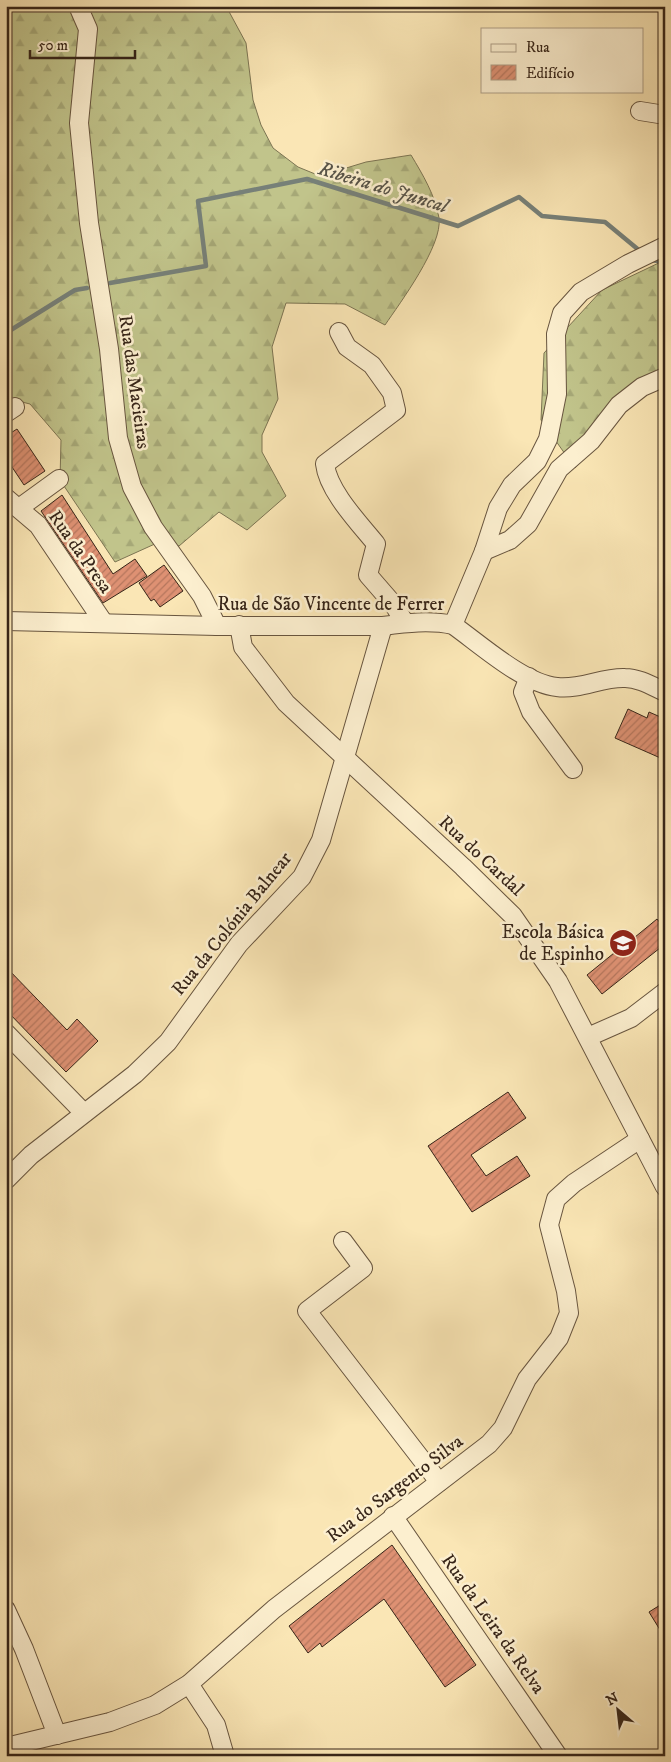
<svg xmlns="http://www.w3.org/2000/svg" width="671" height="1762" font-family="'IM FELL DW Pica',serif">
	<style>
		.forest { fill: url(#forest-firs); stroke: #7c7452 }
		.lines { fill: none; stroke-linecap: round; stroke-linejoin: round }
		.stream { stroke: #778078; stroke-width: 4.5 }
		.building { fill: url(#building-hatch); stroke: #372518 }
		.minor-casing { stroke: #68553f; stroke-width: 20 }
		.minor { stroke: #fcefcf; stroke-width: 18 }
		.labels { text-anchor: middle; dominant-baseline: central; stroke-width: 5; stroke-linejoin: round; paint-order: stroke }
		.street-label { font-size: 19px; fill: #372518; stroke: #fcefcf }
		.poi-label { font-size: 19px; fill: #372518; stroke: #fcefcf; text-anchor: end }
		.water-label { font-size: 20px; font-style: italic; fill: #575348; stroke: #fcefcf }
	</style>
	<defs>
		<pattern id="forest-firs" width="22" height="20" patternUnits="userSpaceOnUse" patternTransform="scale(1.25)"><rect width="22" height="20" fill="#c1c48b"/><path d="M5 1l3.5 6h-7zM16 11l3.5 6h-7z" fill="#a6a877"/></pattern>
		<pattern id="building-hatch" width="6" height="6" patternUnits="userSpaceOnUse" patternTransform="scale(1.25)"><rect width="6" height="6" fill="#de9173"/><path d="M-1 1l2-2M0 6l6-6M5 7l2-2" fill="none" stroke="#b5765d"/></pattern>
	</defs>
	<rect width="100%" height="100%" fill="#fae6b5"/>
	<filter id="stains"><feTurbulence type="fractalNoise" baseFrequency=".004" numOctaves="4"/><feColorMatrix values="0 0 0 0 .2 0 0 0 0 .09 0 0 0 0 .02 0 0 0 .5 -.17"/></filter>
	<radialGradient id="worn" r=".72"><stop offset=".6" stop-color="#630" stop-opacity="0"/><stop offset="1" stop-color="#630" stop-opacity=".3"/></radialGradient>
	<!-- forest -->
	<g class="forest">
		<path d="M6,6H226L246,43L253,100L261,125L273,148L298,167L320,176L366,162L411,155C423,175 435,195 439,218C443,245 400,303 385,325L345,304L286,303L272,347L278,399L262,435V452L286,496L247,530L219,512L179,546L157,543L115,562L60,480L61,440L30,404L6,398Z"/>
		<polygon points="665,260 665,377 614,417 575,468 541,420 544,353 602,290"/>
	</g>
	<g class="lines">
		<!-- stream -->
		<g class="stream">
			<polyline points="651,260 665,262"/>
			<polyline points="110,283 206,266 198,201 307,179 458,226 519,197 542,216 605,222 640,251"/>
			<polyline points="6,333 75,290 87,288"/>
		</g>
	</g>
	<!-- building -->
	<g class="building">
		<polygon points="17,429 45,471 24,485 6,458 6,436"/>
		<polygon points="62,495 113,574 135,559 147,576 103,603 41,511"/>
		<polygon points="164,565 183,591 160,607 154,599 151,601 139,583"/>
		<polygon points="628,709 647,718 649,712 665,719 665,760 615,738"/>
		<polygon points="657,919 665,929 665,944 602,994 587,975 614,953 612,950 626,939 629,942"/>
		<polygon points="6,967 67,1030 77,1019 98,1041 66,1072 6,1010"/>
		<polygon points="508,1092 526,1118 471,1155 486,1176 517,1156 530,1176 472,1212 428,1146"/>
		<polygon points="392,1545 476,1665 445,1687 384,1599 322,1647 320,1643 308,1653 289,1626"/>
		<polygon points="665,1602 665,1638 649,1612"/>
	</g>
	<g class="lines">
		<!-- minor casing -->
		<g class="minor-casing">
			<g id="minor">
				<polyline points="78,6 88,29 79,123 89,223 109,349 118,438 132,487 153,527 202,596 217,626"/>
				<polyline points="640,111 665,115"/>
				<path d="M339,332L347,347L372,365L392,393L396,410L325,464C328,491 359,523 376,544L368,575L394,605L405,623"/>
				<polyline points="6,413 15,407"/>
				<polyline points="6,498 38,525 104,623"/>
				<polyline points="19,508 59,479"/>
				<polyline points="484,551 510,540 528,524 559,469 591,441 619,405 642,387 665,377"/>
				<path d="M6,621L217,626H383C406,623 430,620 453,625C480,644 524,684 557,687C580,690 602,677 625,678C639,678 652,686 665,692"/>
				<polyline points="239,625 243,647 286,703 463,867 513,916 558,981 665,1187"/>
				<polyline points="453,625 484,551 498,508 512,485 537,461 548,439 557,394 556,334 562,313 581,292 628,264 665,246"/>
				<polyline points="529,677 523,692 531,712 573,769"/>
				<polyline points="6,1033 84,1113"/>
				<polyline points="588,1037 631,1018 665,992"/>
				<polyline points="6,1180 31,1155 135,1074 168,1042 239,944 302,877 321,840 383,626"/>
				<polyline points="343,1241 363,1268 307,1311 439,1482"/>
				<polyline points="393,1516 558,1756"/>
				<polyline points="6,1610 24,1649 57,1735"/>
				<polyline points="189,1684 216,1725 225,1756"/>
				<polyline points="6,1747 110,1722 155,1705 189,1684 274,1609 489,1444 503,1428 527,1379 559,1338 569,1313 566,1291 549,1225 556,1199 574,1183 640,1139"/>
			</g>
		</g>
		<!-- minor -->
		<use href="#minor" class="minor"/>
	</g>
	<!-- icons -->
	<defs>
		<g id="school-disc" transform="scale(1.4375)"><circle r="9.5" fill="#8f2418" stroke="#fcefcf"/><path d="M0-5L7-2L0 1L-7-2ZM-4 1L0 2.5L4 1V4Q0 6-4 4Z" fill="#fff"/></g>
	</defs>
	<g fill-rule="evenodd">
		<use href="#school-disc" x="623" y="943"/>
	</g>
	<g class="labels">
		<!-- street labels -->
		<g class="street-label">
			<text transform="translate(134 382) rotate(82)">Rua das Macieiras</text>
			<text transform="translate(80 552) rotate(55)">Rua da Presa</text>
			<text x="331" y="604">Rua de São Vincente de Ferrer</text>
			<text transform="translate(481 856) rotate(43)">Rua do Cardal</text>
			<text transform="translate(232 924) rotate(-51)">Rua da Colónia Balnear</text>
			<text transform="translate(395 1489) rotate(-37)">Rua do Sargento Silva</text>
			<text transform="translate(493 1624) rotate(55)">Rua da Leira da Relva</text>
		</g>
		<!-- poi labels -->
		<g class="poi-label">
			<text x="604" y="932">Escola Básica<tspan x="604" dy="22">de Espinho</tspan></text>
		</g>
		<!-- water labels -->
		<g class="water-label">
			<text transform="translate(383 188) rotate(17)">Ribeira do Juncal</text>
		</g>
	</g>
	<!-- margin -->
	<rect width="671" height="1762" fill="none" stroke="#fae6b5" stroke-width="25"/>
	<rect x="8" y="8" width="656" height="1747" fill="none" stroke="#372518" stroke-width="2.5"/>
	<rect x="12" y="12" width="646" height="1737" fill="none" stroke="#372518"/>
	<!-- legend -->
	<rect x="481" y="28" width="162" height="65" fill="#fcefcf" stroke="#ad9e86"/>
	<rect x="491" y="44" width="25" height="8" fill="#fcefcf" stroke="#ad9e86"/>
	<text x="526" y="52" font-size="15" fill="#372518">Rua</text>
	<rect x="491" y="65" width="25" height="15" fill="url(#building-hatch)" stroke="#ad9e86"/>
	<text x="526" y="78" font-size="15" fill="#372518">Edifício</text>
	<!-- north arrow -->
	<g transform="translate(618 1710) rotate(332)" stroke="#fcefcf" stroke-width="4" paint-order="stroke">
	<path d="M0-4L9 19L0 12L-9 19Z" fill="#372518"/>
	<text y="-8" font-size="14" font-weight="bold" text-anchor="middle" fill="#372518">N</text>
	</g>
	<!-- scale -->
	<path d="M30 50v8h105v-8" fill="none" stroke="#372518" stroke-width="2.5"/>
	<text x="38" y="50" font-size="15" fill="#372518" stroke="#fcefcf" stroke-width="4" paint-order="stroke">50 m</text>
	<rect width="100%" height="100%" filter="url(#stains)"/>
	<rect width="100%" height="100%" fill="url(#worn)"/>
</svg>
